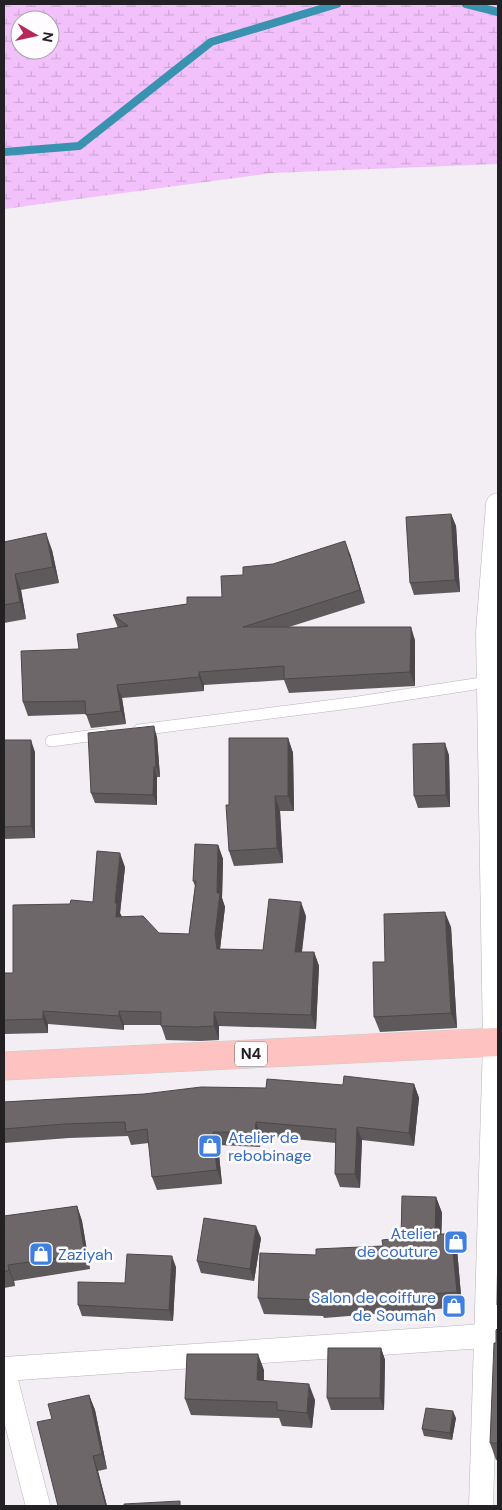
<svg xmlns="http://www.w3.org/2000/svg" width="502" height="1510" font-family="'DM Sans',sans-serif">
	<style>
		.wetland { fill: url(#wetland-marsh); fill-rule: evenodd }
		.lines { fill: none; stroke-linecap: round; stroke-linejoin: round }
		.stream { stroke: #3992af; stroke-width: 8 }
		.service-casing { stroke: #b9b4b9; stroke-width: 12 }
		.minor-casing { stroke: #b9b4b9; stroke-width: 25 }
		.trunk-casing { stroke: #cacaca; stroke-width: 29 }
		.service { stroke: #fff; stroke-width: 11 }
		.minor { stroke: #fff; stroke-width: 24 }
		.trunk { stroke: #fec3c0; stroke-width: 28 }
		.wall { fill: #5e595a }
		.shaded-wall { fill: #4c484a }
		.building { fill: #6d6769; stroke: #4c484a }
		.labels { text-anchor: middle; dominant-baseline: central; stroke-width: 5; stroke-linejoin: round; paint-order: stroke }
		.shield { fill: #fefcfe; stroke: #656365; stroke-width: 1 }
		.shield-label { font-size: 15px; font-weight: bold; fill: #232123 }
		.shop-label { font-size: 16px; fill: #366cbe; stroke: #fefcfe; text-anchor: start }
	</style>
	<defs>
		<pattern id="wetland-marsh" width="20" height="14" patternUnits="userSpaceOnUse" patternTransform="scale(1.25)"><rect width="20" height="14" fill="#f2c1fc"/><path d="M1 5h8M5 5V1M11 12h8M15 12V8" fill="none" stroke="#cfa6d8"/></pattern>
	</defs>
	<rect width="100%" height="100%" fill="#f2eef3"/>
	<!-- wetland -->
	<path class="wetland" d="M4,4H498V164L272,173L4,209ZM20,20H50V50H20Z"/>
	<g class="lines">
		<!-- stream -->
		<g class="stream">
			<polyline points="466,4 498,12"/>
			<polyline points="4,152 79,146 211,42 337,4"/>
		</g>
		<!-- service casing -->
		<g class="service-casing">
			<g id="service">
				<polyline points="139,730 358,702 488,682"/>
				<polyline points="51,741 103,734"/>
			</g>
		</g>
		<!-- minor casing -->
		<g class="minor-casing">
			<g id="minor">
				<polyline points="4,1369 498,1335"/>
				<polyline points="4,1373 38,1506"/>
				<polyline points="481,1506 495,1042 488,632 498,505"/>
			</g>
		</g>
		<!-- trunk casing -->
		<g class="trunk-casing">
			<polyline id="trunk" points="4,1066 498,1042"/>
		</g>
		<!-- service -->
		<use href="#service" class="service"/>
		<!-- minor -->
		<use href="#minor" class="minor"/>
		<!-- trunk -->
		<use href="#trunk" class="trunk"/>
	</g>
	<!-- wall -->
	<g class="wall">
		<polygon points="451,514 456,526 460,592 414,595 410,583"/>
		<polygon points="4,542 52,550 59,583 21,590 26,619 4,623"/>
		<polygon points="350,554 365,603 289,627 415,640 415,686 289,693 284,680 204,685 204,691 122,698 126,724 91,728 86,714 28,716 23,702 79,649 118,628 113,615 187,604 222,597 243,575 273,564"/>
		<polygon points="157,737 160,777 157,777 157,805 95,803 91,793"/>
		<polygon points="288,738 293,753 294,811 280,811 283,863 234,866 229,851"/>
		<polygon points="4,740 35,752 35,838 4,839"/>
		<polygon points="449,755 450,807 418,808 414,796"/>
		<polygon points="218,845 223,859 222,898 225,907 220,949 263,950 306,916 302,952 314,952 319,966 316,1029 219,1026 219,1040 200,1041 166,1040 161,1025 124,1025 124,1030 48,1024 48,1033 4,1034 4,973 13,973 70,904 93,902 125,867 120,913 122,917 159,933 189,934 195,886 193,881"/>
		<polygon points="451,927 457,1028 380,1032 374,1017"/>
		<polygon points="414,1084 419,1098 414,1146 362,1140 360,1188 340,1187 335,1174 336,1143 261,1136 260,1147 218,1145 222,1184 157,1190 152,1177 149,1143 131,1145 128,1136 69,1138 4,1143 4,1151 4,1102 266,1088 343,1085"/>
		<polygon points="436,1197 442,1213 441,1234 457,1249 462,1307 324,1318 323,1316 264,1314 258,1298 316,1255 383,1246 401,1238"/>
		<polygon points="77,1206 82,1221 90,1269 14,1281 15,1286 4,1288 4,1216"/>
		<polygon points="261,1238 254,1281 201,1273 197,1261"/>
		<polygon points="176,1267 173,1321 82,1316 78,1305 125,1283"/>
		<polygon points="498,1328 498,1460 496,1460 490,1443 496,1343"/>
		<polygon points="381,1348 385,1360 384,1410 331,1410 327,1398"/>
		<polygon points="264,1370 264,1380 315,1400 312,1428 282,1426 279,1418 191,1415 185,1399"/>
		<polygon points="89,1395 95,1410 107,1469 98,1471 107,1506 58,1506 52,1419"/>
		<polygon points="456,1418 452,1440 424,1436 422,1429"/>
	</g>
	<!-- shaded-wall -->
	<g class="shaded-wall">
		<polygon points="451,514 456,526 460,592 455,580"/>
		<polygon points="46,533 52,550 59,583 53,567"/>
		<polygon points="345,541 350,554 365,603 360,590"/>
		<polygon points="15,574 21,590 26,619 20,602"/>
		<polygon points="411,627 415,640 415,686 410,672"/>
		<polygon points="199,672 204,685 204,691 199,677"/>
		<polygon points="117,685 122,698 126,724 121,711"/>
		<polygon points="154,726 157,737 160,777 156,766"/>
		<polygon points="288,738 293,753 294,811 288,796"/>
		<polygon points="31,740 35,752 35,838 31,826"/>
		<polygon points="445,743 449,755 450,807 446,795"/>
		<polygon points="154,767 157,777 157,805 153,795"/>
		<polygon points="275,796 280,811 283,863 277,848"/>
		<polygon points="218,845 223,859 222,898 225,907 220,949 217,949 215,935"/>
		<polygon points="120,853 125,867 120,913 122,917 116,917 115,903"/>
		<polygon points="301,902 306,916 300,966 295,952"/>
		<polygon points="445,912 451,927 457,1028 451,1013"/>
		<polygon points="314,952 319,966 316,1029 311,1015"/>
		<polygon points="43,1011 48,1024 48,1033 43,1019"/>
		<polygon points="119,1011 124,1025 124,1030 119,1016"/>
		<polygon points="214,1012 219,1026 219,1040 214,1026"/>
		<polygon points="414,1084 419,1098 414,1146 409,1133"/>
		<polygon points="256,1122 261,1136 260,1147 255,1133"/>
		<polygon points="357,1127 362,1140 360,1188 355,1174"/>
		<polygon points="213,1132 218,1145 222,1184 217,1170"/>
		<polygon points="436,1197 442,1213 441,1250 435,1235"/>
		<polygon points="77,1206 82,1221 90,1269 85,1254"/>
		<polygon points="256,1226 261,1238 254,1281 250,1269"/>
		<polygon points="451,1233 457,1249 462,1307 457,1292"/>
		<polygon points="172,1256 176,1267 173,1321 169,1310"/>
		<polygon points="8,1265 14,1281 15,1286 9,1270"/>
		<polygon points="381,1348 385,1360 384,1410 380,1398"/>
		<polygon points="258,1354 264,1370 263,1395 257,1380"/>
		<polygon points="309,1384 315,1400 312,1428 307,1413"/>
		<polygon points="89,1395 95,1410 107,1469 102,1454"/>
		<polygon points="453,1411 456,1418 452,1440 450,1433"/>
		<polygon points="93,1456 98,1471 107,1506 106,1506"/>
	</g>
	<!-- building -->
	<g class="building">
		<polygon points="451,514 455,580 410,583 406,517"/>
		<polygon points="46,533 53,567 15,574 20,602 4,605 4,542"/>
		<polygon points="345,541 360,590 243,627 411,627 410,672 284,679 284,666 199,672 199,677 117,685 121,711 86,715 85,701 23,702 21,651 79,649 77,634 128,626 113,615 187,604 187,597 222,597 221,576 243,575 243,567 273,564"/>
		<polygon points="154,726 156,766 154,767 153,795 91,793 88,733"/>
		<polygon points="229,738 288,738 288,796 275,796 277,848 229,851 226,805 229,805"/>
		<polygon points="4,740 31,740 31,826 4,827"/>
		<polygon points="445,743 446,795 414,796 413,744"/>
		<polygon points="195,844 218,845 217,893 220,893 215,935 217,949 263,950 269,899 301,902 295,952 314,952 311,1015 214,1012 214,1026 195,1027 161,1026 161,1012 119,1011 119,1016 43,1011 43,1019 4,1020 4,973 13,973 13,905 70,904 71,900 93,902 97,851 120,853 115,903 117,903 116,917 143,916 159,933 189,934 196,881 193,881"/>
		<polygon points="445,912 451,1013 374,1017 373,962 385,962 384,914"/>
		<polygon points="344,1076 414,1084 409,1133 357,1127 355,1174 335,1174 336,1129 256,1122 255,1133 213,1132 217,1170 152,1177 147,1129 126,1132 125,1122 64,1124 4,1129 4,1102 144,1094 201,1087 266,1088 267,1079 343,1085"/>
		<polygon points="402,1196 436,1197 435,1235 451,1233 457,1292 319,1303 318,1300 258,1298 260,1253 316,1255 316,1249 383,1246 382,1240 401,1238"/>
		<polygon points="77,1206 85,1254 8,1265 9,1270 4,1272 4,1216"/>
		<polygon points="204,1218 256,1226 250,1269 197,1261"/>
		<polygon points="498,1239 498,1306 497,1305"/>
		<polygon points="127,1254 172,1256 169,1310 78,1305 78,1282 125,1283"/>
		<polygon points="498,1328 498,1443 490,1443 494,1343 496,1343 496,1330"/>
		<polygon points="328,1348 381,1348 380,1398 327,1398"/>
		<polygon points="187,1354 258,1354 257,1380 309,1384 307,1413 277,1410 277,1402 185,1399"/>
		<polygon points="89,1395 102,1454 93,1456 106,1506 58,1506 37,1422 52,1419 48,1404"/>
		<polygon points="426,1408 453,1411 450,1433 422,1429"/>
		<polygon points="180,1501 180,1506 124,1506 124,1504"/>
	</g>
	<!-- icons -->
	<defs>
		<g id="shop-square" transform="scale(1.25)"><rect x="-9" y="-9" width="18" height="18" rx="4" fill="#3f7fe0" stroke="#fefcfe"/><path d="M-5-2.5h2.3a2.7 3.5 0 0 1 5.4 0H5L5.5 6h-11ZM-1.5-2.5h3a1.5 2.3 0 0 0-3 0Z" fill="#fff"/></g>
	</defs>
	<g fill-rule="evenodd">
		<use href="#shop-square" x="210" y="1146"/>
		<use href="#shop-square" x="456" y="1242"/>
		<use href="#shop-square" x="41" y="1254"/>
		<use href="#shop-square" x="454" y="1306"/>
	</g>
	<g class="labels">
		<!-- shield labels -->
		<rect class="shield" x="235" y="1041.5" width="32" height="25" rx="4"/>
		<g class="shield-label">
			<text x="251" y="1054">N4</text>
		</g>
		<!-- shop labels -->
		<g class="shop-label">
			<text x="228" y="1137">Atelier de<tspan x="228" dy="18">rebobinage</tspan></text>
			<text x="438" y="1233" text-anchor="end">Atelier<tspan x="438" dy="18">de couture</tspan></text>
			<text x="58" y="1254">Zaziyah</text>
			<text x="436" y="1297" text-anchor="end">Salon de coiffure<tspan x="436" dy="18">de Soumah</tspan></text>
		</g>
	</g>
	<!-- border -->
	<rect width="502" height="1510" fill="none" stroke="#232123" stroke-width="10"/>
	<!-- north arrow -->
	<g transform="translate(35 35) rotate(99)"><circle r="24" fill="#fefcfe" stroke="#a6a4a6"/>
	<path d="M0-4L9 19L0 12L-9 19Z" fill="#b6285a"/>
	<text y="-8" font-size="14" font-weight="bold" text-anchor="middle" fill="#232123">N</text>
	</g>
</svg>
